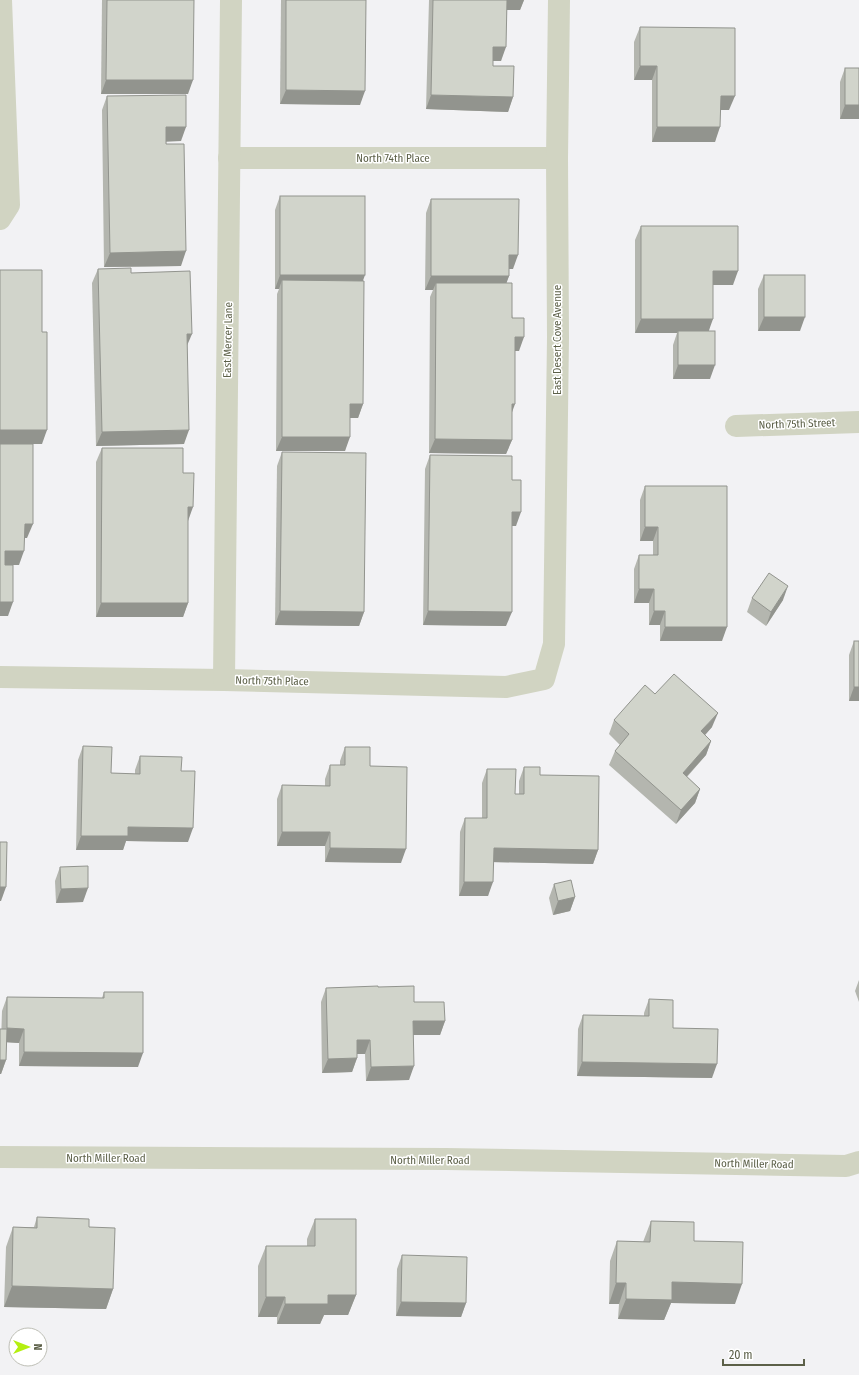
<svg xmlns="http://www.w3.org/2000/svg" width="859" height="1375" font-family="'Fira Sans Condensed',sans-serif">
	<style>
		.lines { fill: none; stroke-linecap: round; stroke-linejoin: round }
		.minor { stroke: #d1d4c2; stroke-width: 22 }
		.wall { fill: #b4b6af }
		.shaded-wall { fill: #92948e }
		.building { fill: #d1d4cb; stroke: #92948e }
		.labels { text-anchor: middle; dominant-baseline: central; stroke-width: 3; stroke-linejoin: round; paint-order: stroke }
		.street-label { font-size: 11px; fill: #5c6048; stroke: #fff }
	</style>
	<rect width="100%" height="100%" fill="#f2f2f4"/>
	<g class="lines">
		<!-- minor -->
		<g class="minor">
			<polyline points="229,158 557,158"/>
			<polyline points="0,219 9,205 1,0"/>
			<polyline points="736,426 859,422"/>
			<polyline points="0,677 224,680 506,687 544,679 554,644 558,337 557,158 559,0"/>
			<polyline points="224,680 231,0"/>
			<polyline points="0,1157 446,1159 846,1166 859,1162"/>
		</g>
	</g>
	<!-- wall -->
	<g class="wall">
		<polygon points="102,0 194,0 188,94 101,94"/>
		<polygon points="281,0 366,0 360,105 280,104"/>
		<polygon points="429,0 524,0 520,10 507,10 501,61 493,61 493,66 513,97 508,112 426,109"/>
		<polygon points="640,27 729,110 720,110 715,142 652,142 652,80 634,80 634,42"/>
		<polygon points="845,68 859,119 840,119 840,82"/>
		<polygon points="107,96 181,141 166,141 181,266 104,267 102,110"/>
		<polygon points="280,196 363,281 363,404 358,418 350,418 345,451 276,451 277,294 279,289 275,289 275,210"/>
		<polygon points="431,199 513,269 509,269 509,276 506,283 519,351 515,351 512,412 512,440 506,454 429,453 430,297 433,290 425,290 426,213"/>
		<polygon points="641,226 733,285 713,285 709,331 710,379 673,379 673,345 677,333 635,333 635,240"/>
		<polygon points="98,269 131,273 187,347 184,444 96,446 92,283"/>
		<polygon points="764,275 800,331 758,331 758,289"/>
		<polygon points="102,448 183,473 188,520 188,603 183,617 96,617 96,462"/>
		<polygon points="282,452 364,612 359,626 275,625 277,466"/>
		<polygon points="430,455 512,480 516,526 512,526 506,626 423,625 425,469"/>
		<polygon points="645,486 722,641 660,641 660,625 649,625 649,603 634,603 634,569 639,555 653,555 653,541 640,541 640,500"/>
		<polygon points="752,598 783,600 766,626 747,612"/>
		<polygon points="854,641 859,701 849,701 849,655"/>
		<polygon points="655,694 712,727 705,735 711,741 706,755 687,777 700,789 695,803 676,824 609,765 615,751 620,745 609,734 614,720"/>
		<polygon points="83,746 111,773 135,774 135,770 140,756 181,771 188,842 126,841 123,850 76,850 78,760"/>
		<polygon points="345,747 370,766 401,863 325,862 325,846 277,846 277,799 282,785 325,786 325,779 330,765 340,765 340,761"/>
		<polygon points="524,767 540,775 598,850 593,864 493,862 488,896 459,896 460,832 465,818 482,818 482,783 487,769 515,794 519,794 519,781"/>
		<polygon points="60,867 83,902 56,903 55,881"/>
		<polygon points="554,884 575,897 570,911 553,915 549,898"/>
		<polygon points="859,980 859,1002 855,991"/>
		<polygon points="378,987 414,1002 445,1021 440,1035 413,1035 409,1080 366,1081 365,1054 357,1054 357,1058 352,1072 322,1073 321,1002 326,988"/>
		<polygon points="104,992 138,1067 19,1066 19,1043 6,1042 6,1060 1,1074 0,1074 2,1011 7,997 102,998"/>
		<polygon points="649,999 673,1028 712,1078 577,1076 578,1029 583,1015 644,1016 644,1013"/>
		<polygon points="37,1217 89,1227 113,1289 106,1309 4,1307 6,1247 13,1227 34,1227"/>
		<polygon points="315,1219 356,1295 348,1315 324,1315 320,1324 277,1324 277,1317 258,1317 258,1266 266,1246 307,1246 307,1239"/>
		<polygon points="651,1221 694,1241 735,1304 671,1303 664,1320 618,1319 619,1304 609,1304 610,1261 617,1241 643,1242"/>
		<polygon points="402,1255 466,1303 461,1317 396,1316 397,1269"/>
	</g>
	<!-- shaded-wall -->
	<g class="shaded-wall">
		<polygon points="506,0 524,0 520,10 502,10"/>
		<polygon points="493,47 506,47 501,61 488,61"/>
		<polygon points="640,66 657,66 652,80 634,80"/>
		<polygon points="106,80 193,80 188,94 101,94"/>
		<polygon points="286,90 365,91 360,105 280,104"/>
		<polygon points="431,95 513,97 508,112 426,109"/>
		<polygon points="721,96 735,96 729,110 716,110"/>
		<polygon points="845,105 859,105 859,119 840,119"/>
		<polygon points="166,127 186,127 181,141 161,142"/>
		<polygon points="657,127 720,127 715,142 652,142"/>
		<polygon points="186,251 181,266 104,267 110,253"/>
		<polygon points="509,255 518,255 513,269 504,269"/>
		<polygon points="713,271 738,271 733,285 708,285"/>
		<polygon points="280,275 365,275 360,289 282,280 279,289 275,289"/>
		<polygon points="431,276 509,276 504,290 436,283 433,290 425,290"/>
		<polygon points="764,317 805,317 800,331 758,331"/>
		<polygon points="641,319 713,319 708,333 678,331 677,333 635,333"/>
		<polygon points="187,334 192,334 186,348"/>
		<polygon points="515,337 524,337 519,351 510,351"/>
		<polygon points="678,365 715,365 710,379 673,379"/>
		<polygon points="350,404 363,404 358,418 345,418"/>
		<polygon points="512,404 515,404 510,418"/>
		<polygon points="0,430 47,430 42,444 0,444"/>
		<polygon points="189,430 184,444 96,446 102,432"/>
		<polygon points="282,437 350,437 345,451 276,451"/>
		<polygon points="435,439 512,440 506,454 429,453"/>
		<polygon points="188,507 193,507 188,521"/>
		<polygon points="512,512 521,512 516,526 507,526"/>
		<polygon points="25,524 33,524 27,538 19,538"/>
		<polygon points="645,527 658,527 653,541 640,541"/>
		<polygon points="5,551 24,551 19,565 0,565"/>
		<polygon points="788,586 783,600 766,626 771,612"/>
		<polygon points="639,589 654,589 649,603 634,603"/>
		<polygon points="0,602 13,602 8,616 0,616"/>
		<polygon points="101,603 188,603 183,617 96,617"/>
		<polygon points="280,611 364,612 359,626 275,625"/>
		<polygon points="428,611 512,612 506,626 423,625"/>
		<polygon points="654,611 665,611 660,625 649,625"/>
		<polygon points="665,627 727,627 722,641 660,641"/>
		<polygon points="854,687 859,687 859,701 849,701"/>
		<polygon points="718,713 712,727 696,745 701,731"/>
		<polygon points="711,741 706,755 677,787 683,773"/>
		<polygon points="700,789 695,803 676,824 681,810"/>
		<polygon points="128,827 193,828 188,842 126,841 123,850 76,850 81,836"/>
		<polygon points="282,832 330,832 325,846 277,846"/>
		<polygon points="330,848 406,849 401,863 325,862"/>
		<polygon points="494,848 598,850 593,864 489,862"/>
		<polygon points="464,882 493,882 488,896 459,896"/>
		<polygon points="0,887 6,887 1,901 0,901"/>
		<polygon points="88,888 83,902 56,903 61,889"/>
		<polygon points="575,897 570,911 553,915 558,901"/>
		<polygon points="413,1021 445,1021 440,1035 408,1035"/>
		<polygon points="7,1028 24,1029 19,1043 2,1042"/>
		<polygon points="357,1040 370,1040 365,1054 352,1054"/>
		<polygon points="24,1052 143,1053 138,1067 19,1066"/>
		<polygon points="357,1058 352,1072 322,1073 328,1059"/>
		<polygon points="0,1060 6,1060 1,1074 0,1074"/>
		<polygon points="582,1062 717,1064 712,1078 577,1076"/>
		<polygon points="414,1066 409,1080 366,1081 371,1067"/>
		<polygon points="672,1282 742,1284 735,1304 671,1303 664,1320 618,1319 626,1299"/>
		<polygon points="616,1283 626,1283 619,1304 609,1304"/>
		<polygon points="12,1286 113,1289 106,1309 4,1307"/>
		<polygon points="328,1295 356,1295 348,1315 324,1315 320,1324 277,1324 285,1304"/>
		<polygon points="266,1297 285,1297 277,1317 258,1317"/>
		<polygon points="401,1302 466,1303 461,1317 396,1316"/>
	</g>
	<!-- building -->
	<g class="building">
		<polygon points="107,0 194,0 193,80 106,80"/>
		<polygon points="286,0 366,0 365,91 286,90"/>
		<polygon points="433,0 507,0 506,47 493,47 493,66 514,66 513,97 431,95"/>
		<polygon points="640,27 735,28 735,96 721,96 720,127 657,127 657,66 640,66"/>
		<rect x="845" y="68" width="14" height="37"/>
		<polygon points="186,95 186,127 166,127 166,144 184,144 186,251 110,253 107,96"/>
		<rect x="280" y="196" width="85" height="79"/>
		<polygon points="431,199 519,199 518,255 509,255 509,276 431,276"/>
		<polygon points="641,226 738,226 738,271 713,271 713,319 641,319"/>
		<polygon points="131,268 131,273 190,271 192,334 187,334 189,430 102,432 98,269"/>
		<polygon points="0,270 42,270 42,332 47,332 47,430 0,430"/>
		<rect x="764" y="275" width="41" height="42"/>
		<polygon points="282,280 364,281 363,404 350,404 350,437 282,437"/>
		<polygon points="436,283 512,283 512,318 524,318 524,337 515,337 515,404 512,404 512,440 435,439"/>
		<rect x="678" y="331" width="37" height="34"/>
		<polygon points="0,444 33,444 33,524 25,524 24,551 5,551 5,565 13,565 13,602 0,602"/>
		<polygon points="102,448 183,448 183,473 194,473 193,507 188,507 188,603 101,603"/>
		<polygon points="282,452 366,453 364,612 280,611"/>
		<polygon points="430,455 512,456 512,480 521,480 521,512 512,512 512,612 428,611"/>
		<polygon points="645,486 727,486 727,627 665,627 665,611 654,611 654,589 639,589 639,555 658,555 658,527 645,527"/>
		<polygon points="769,573 788,586 771,612 752,598"/>
		<rect x="854" y="641" width="5" height="46"/>
		<polygon points="674,674 718,713 701,731 711,741 683,773 700,789 681,810 615,751 629,734 614,720 645,685 655,694"/>
		<polygon points="83,746 112,747 111,773 140,774 140,756 182,757 181,771 195,771 193,828 128,827 128,836 81,836"/>
		<polygon points="345,747 370,747 370,766 407,767 406,849 330,848 330,832 282,832 282,785 330,786 330,765 345,765"/>
		<polygon points="524,767 540,767 540,775 599,776 598,850 494,848 493,882 464,882 465,818 487,818 487,769 516,769 515,794 524,794"/>
		<polygon points="0,842 7,842 6,887 0,887"/>
		<polygon points="88,866 88,888 61,889 60,867"/>
		<polygon points="571,880 575,897 558,901 554,884"/>
		<polygon points="378,986 378,987 414,986 414,1002 444,1002 445,1021 413,1021 414,1066 371,1067 370,1040 357,1040 357,1058 328,1059 326,988"/>
		<polygon points="104,992 143,992 143,1053 24,1052 24,1029 7,1028 7,997 104,998"/>
		<polygon points="649,999 673,1000 673,1028 718,1029 717,1064 582,1062 583,1015 649,1016"/>
		<polygon points="0,1029 7,1029 6,1060 0,1060"/>
		<polygon points="37,1217 89,1219 89,1227 115,1228 113,1289 12,1286 13,1227 37,1228"/>
		<polygon points="315,1219 356,1219 356,1295 328,1295 328,1304 285,1304 285,1297 266,1297 266,1246 315,1246"/>
		<polygon points="651,1221 694,1222 694,1241 743,1242 742,1284 672,1282 672,1300 626,1299 626,1283 616,1283 617,1241 650,1242"/>
		<polygon points="402,1255 467,1257 466,1303 401,1302"/>
	</g>
	<g class="labels">
		<!-- street labels -->
		<g class="street-label">
			<text x="393" y="158">North 74th Place</text>
			<text transform="translate(228 340) rotate(-89)">East Mercer Lane</text>
			<text transform="translate(557 340) rotate(-90)">East Desert Cove Avenue</text>
			<text transform="translate(797 424) rotate(-2)">North 75th Street</text>
			<text transform="translate(272 681) rotate(1)">North 75th Place</text>
			<text x="106" y="1158">North Miller Road</text>
			<text x="430" y="1160">North Miller Road</text>
			<text transform="translate(754 1164) rotate(1)">North Miller Road</text>
		</g>
	</g>
	<!-- north arrow -->
	<g transform="translate(28 1347) rotate(90)"><circle r="19" fill="#ffffff" stroke="#bebfb6"/>
	<path d="M0-3L7 15L0 10L-7 15Z" fill="#b4ef11"/>
	<text y="-6" font-size="11" font-weight="bold" text-anchor="middle" fill="#5c6048">N</text>
	</g>
	<!-- scale -->
	<path d="M723 1359v6h81v-6" fill="none" stroke="#5c6048" stroke-width="2"/>
	<text x="729" y="1359" font-size="12" fill="#5c6048" stroke="#ffffff" stroke-width="3" paint-order="stroke">20 m</text>
</svg>
